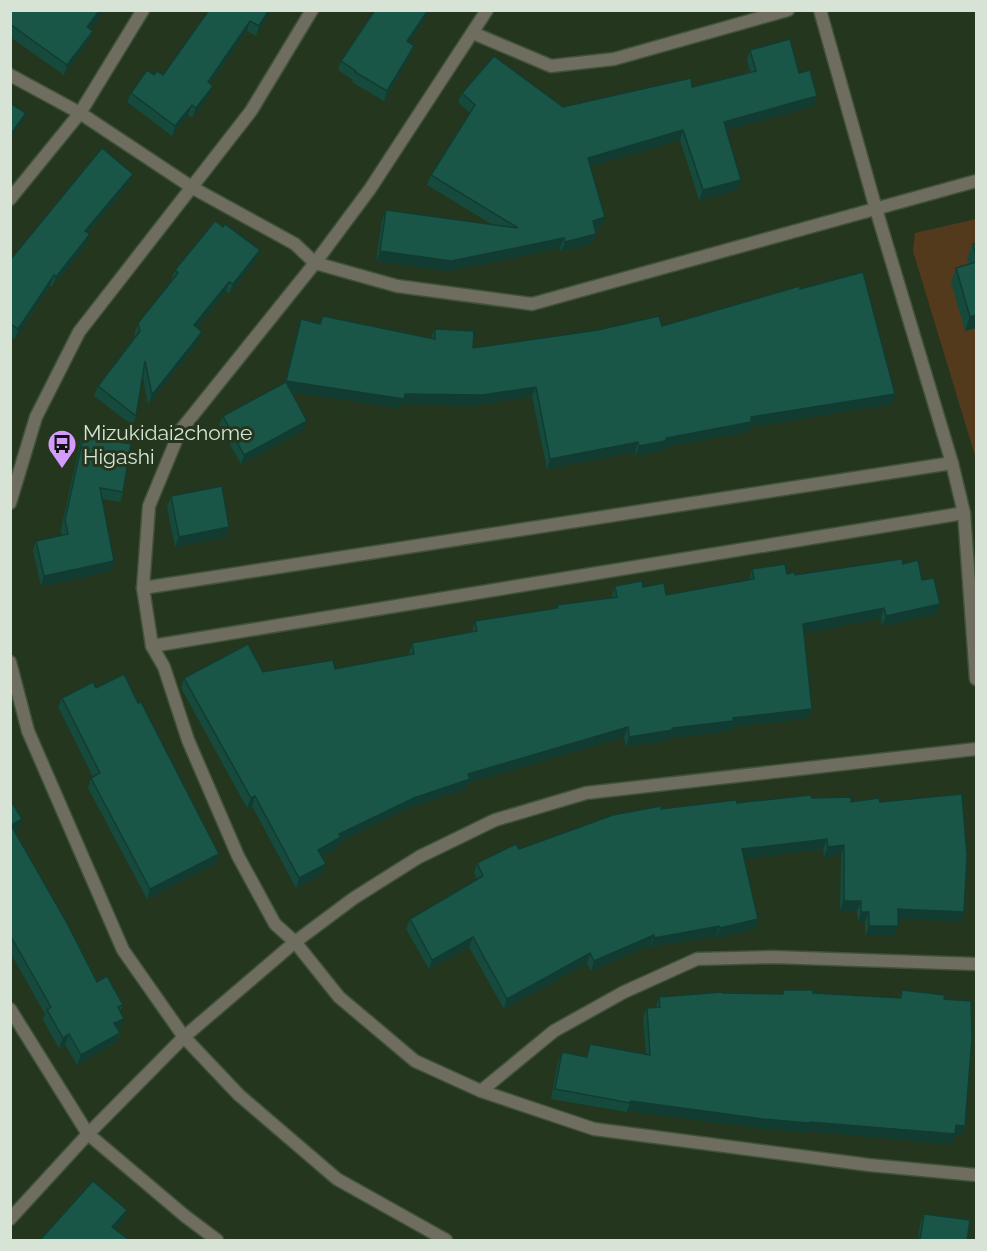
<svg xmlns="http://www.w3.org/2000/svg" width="987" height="1251" font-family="Raleway,sans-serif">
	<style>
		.green { fill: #543a1c }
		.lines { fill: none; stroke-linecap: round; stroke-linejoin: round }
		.street-casing { stroke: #41523b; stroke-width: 15 }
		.street { stroke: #6e6d5f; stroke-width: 12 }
		.wall { fill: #164a3d }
		.shaded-wall { fill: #123c32 }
		.building { fill: #1a5647; stroke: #123c32; stroke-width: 1.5 }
		.labels { text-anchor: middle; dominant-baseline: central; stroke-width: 6; stroke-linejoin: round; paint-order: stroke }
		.poi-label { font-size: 21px; fill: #d7e3d4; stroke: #24361e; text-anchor: start }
	</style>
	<rect width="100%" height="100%" fill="#24361e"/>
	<!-- green -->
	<polygon class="green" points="976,219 976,459 913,251 915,233"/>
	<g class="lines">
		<!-- street casing -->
		<g class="street-casing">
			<g id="street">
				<polyline points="487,10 370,189 315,263 180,431 149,506 143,588 152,646 164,667 188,740 238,856 275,924 295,942 339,997 415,1061 481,1091 594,1129 869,1165 976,1175"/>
				<polyline points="820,10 876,209 952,463 964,513 976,679"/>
				<polyline points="473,33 551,66 614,59 788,10"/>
				<polyline points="10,75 80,113 193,188 295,244 315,263 397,286 532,304 976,181"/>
				<polyline points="10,199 80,113 143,10"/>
				<polyline points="10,503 36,417 79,332 251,111 312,10"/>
				<polyline points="143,588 952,463"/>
				<polyline points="152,646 964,513"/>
				<polyline points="10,662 28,731 123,950 184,1037 239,1095 337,1179 446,1240"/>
				<polyline points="10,1009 88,1134 185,1216 217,1240"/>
				<polyline points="481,1091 554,1031 624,992 697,959 773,957 976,964"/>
				<polyline points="10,1219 88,1134 184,1037 295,942 354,898 419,857 495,820 586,793 976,749"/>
			</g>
		</g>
		<!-- street -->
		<use href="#street" class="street"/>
	</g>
	<!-- wall -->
	<g class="wall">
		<polygon points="10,10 105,10 90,29 93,31 89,40 64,75 10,37"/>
		<polygon points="209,10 271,10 256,36 247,31 210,83 209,96 192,117 188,115 172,136 127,102 131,93 154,75 163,75"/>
		<polygon points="409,43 414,46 411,55 384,101 352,82 353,80 338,70 341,61"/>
		<polygon points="750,50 799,73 817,96 813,106 726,130 737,190 699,200 680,140 590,166 605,217 601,227 595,229 596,234 592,243 561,252 560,248 447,271 376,261 382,220 386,210 493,225 427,185 431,175 470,113 458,102 462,93 563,107 692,87 750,72 747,60"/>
		<polygon points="129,183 88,233 90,234 86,244 52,287 50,285 15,339 10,336 10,259"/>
		<polygon points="223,227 260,250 256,260 229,294 226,291 197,327 199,341 148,405 143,377 136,416 133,426 94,396 98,386 135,336 135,332 138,323 172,280 171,280 175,270"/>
		<polygon points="976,243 976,328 965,331 951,282 956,268 969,264 967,258 973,244"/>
		<polygon points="800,289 891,404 750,427 748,432 664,447 663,451 635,456 635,452 547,469 532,396 479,405 402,404 401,408 292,392 304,430 241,464 219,425 223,416 285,382 298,329 301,319 320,324 431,338 435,329 473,348 662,326"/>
		<polygon points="86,424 89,439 123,492 120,502 102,499 111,571 41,586 33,550 36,541 62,535 61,529 82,434"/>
		<polygon points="171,496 229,527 226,537 175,547 167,506"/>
		<polygon points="903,564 922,580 936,614 882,626 881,618 804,633 808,718 731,727 730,731 670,738 669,740 626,747 624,737 468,783 466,789 410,807 339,842 338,847 321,856 322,874 296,888 252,806 247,808 181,688 184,678 263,672 335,669 409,655 409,653 412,643 472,632 475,621 556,608 557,605 612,598 612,596 615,586 643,587 666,595 749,580 752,569 795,575"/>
		<polygon points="96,688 216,863 147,899 88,788 91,778 93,777 58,707 62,698"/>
		<polygon points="812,798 851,802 880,802 961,921 898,919 898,926 894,936 865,936 865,922 858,922 857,911 840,911 841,855 824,857 823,849 744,858 755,929 716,938 716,936 650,947 650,945 591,971 587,963 504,1009 469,947 429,969 406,929 410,919 477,880 474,873 477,863 519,849 661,809"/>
		<polygon points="10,799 22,819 18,829 14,831 97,982 123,1005 120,1012 124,1019 120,1029 118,1030 120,1033 117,1042 77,1065 65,1044 59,1048 43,1020 45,1014 10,952"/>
		<polygon points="783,990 813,993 899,998 902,990 944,999 965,1126 961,1136 955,1135 952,1144 806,1131 806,1133 759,1128 627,1111 627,1112 551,1099 558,1062 562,1052 586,1057 590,1044 646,1054 643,1018 647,1008 656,1007 659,997 723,993 782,994"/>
		<polygon points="924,1214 967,1240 918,1240 920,1224"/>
	</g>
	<!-- shaded-wall -->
	<g class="shaded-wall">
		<polygon points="100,10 105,10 84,37 87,27"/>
		<polygon points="269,10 271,10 256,36 259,26"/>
		<polygon points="428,10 431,10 404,51 407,41"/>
		<polygon points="250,21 247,31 204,91 208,82"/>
		<polygon points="93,31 89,40 64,75 67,65"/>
		<polygon points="414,46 411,55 384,101 387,91"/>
		<polygon points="213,86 209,96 192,117 196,108"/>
		<polygon points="817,96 813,106 720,132 724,122"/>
		<polygon points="192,105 188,115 172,136 175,126"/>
		<polygon points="26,113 22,123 10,139 10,135"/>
		<polygon points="683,130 680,140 584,168 588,158"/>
		<polygon points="133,174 129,183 82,240 85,231"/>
		<polygon points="741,180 737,190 699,200 703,190"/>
		<polygon points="605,217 601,227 589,230 593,221"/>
		<polygon points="90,234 86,244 52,287 56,277"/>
		<polygon points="596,234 592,243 561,252 565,242"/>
		<polygon points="564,238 560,248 447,271 376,261 380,251"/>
		<polygon points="260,250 256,260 229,294 233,284"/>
		<polygon points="54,275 50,285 15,339 18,329"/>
		<polygon points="229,282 226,291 191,335 194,325"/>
		<polygon points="976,315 976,328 965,331 970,317"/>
		<polygon points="202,332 199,341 148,405 152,395"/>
		<polygon points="286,381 405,394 536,387 532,396 479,405 402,404 401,408 282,391"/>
		<polygon points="895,394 891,404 750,427 748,432 664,447 663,451 635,456 639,446 666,438 751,417"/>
		<polygon points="307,421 304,430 241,464 244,455"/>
		<polygon points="638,442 635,452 547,469 550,459"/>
		<polygon points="229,527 226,537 175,547 179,537"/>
		<polygon points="114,561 111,571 41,586 44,576"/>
		<polygon points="940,604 936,614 882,626 886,616"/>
		<polygon points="884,608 881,618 799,634 803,624"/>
		<polygon points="812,709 808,718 731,727 730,731 670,738 669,740 626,747 629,737 672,728 733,718"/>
		<polygon points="628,727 624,737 468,783 466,789 410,807 339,842 338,847 315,860 318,850 339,834 414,798 468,774"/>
		<polygon points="255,796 252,806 247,808 251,798"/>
		<polygon points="22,819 18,829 10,833 11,825"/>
		<polygon points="827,839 823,849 739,859 742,849"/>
		<polygon points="844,845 841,855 824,857 828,847"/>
		<polygon points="219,854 216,863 147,899 150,889"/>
		<polygon points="326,864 322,874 296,888 299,878"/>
		<polygon points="844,901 861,901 857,911 840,911"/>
		<polygon points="898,909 964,912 961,921 895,919"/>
		<polygon points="861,912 869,912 865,922 858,922"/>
		<polygon points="758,919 755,929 716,938 720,928"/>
		<polygon points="719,926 716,936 650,947 654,938"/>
		<polygon points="869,926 898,926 894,936 865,936"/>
		<polygon points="654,935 650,945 591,971 594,961"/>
		<polygon points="473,937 469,947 429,969 432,960"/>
		<polygon points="590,953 587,963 504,1009 507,999"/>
		<polygon points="124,1019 120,1029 111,1033 114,1023"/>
		<polygon points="120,1033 117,1042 77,1065 81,1055"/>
		<polygon points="69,1034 65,1044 59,1048 63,1038"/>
		<polygon points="631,1101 810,1122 965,1126 961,1136 955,1135 952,1144 806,1131 806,1133 759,1128 627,1111"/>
		<polygon points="127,1210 123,1220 109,1237 112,1227"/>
	</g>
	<!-- building -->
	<g class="building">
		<polygon points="10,10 100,10 87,27 93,31 67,65 10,24"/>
		<polygon points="209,10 269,10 259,26 250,21 208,82 213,86 196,108 192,105 175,126 131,93 147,70 154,75 157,71 163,75"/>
		<polygon points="375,10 428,10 407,41 414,46 387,91 355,72 356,71 341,61"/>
		<polygon points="790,39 799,73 810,70 817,96 724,122 741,180 703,190 683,130 588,158 605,217 593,221 596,234 565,242 564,238 451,261 380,251 386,210 518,228 431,175 475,105 462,93 494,56 563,107 691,78 692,87 756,71 750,50"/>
		<polygon points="10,103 26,113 10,135"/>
		<polygon points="102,148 133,174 85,231 90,234 56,277 54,275 18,329 10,324 10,259 11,259"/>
		<polygon points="215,221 223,227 225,224 260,250 233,284 229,282 194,325 202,332 152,395 145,361 136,416 98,386 140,331 138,323 178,273 175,270"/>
		<polygon points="976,243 976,258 973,244"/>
		<polygon points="976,262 976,315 970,317 956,268"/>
		<polygon points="863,272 895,394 751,417 751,422 666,438 666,441 639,446 638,442 550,459 536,387 482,395 405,394 404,399 286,381 301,319 320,324 323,316 435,339 435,329 474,331 473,348 598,330 659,316 662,326 800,286 800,289"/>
		<polygon points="286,382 307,421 244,455 223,416"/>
		<polygon points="86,424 89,441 90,437 131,444 123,492 100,488 114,561 44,576 36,541 68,534 65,520"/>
		<polygon points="222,486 229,527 179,537 171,496"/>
		<polygon points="902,559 903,564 918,560 922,580 934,578 940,604 886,616 884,608 803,624 812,709 733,718 733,721 672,728 673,730 629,737 628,727 468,774 470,779 414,798 339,834 341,837 318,850 326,864 299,878 255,796 251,798 184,678 248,644 263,672 333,660 335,669 414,654 412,643 477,631 475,621 558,608 557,605 617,597 615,586 642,581 643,587 664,583 666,595 754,579 752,569 785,564 787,574 794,572 795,575"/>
		<polygon points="124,674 138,703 141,702 219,854 150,889 91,778 100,773 62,698 93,682 96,688"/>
		<polygon points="962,794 967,856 964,912 898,909 898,926 869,926 869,912 861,912 861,901 844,901 844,845 828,847 827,839 742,849 758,919 720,928 719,926 654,938 654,935 594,961 590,953 507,999 473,937 432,960 410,919 483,876 477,863 516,844 519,849 613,815 661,806 661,809 736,800 737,803 811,795 812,798 851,797 851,802 879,798 880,802"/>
		<polygon points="10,799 22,819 11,825 68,925 97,982 107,976 123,1005 118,1007 124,1019 114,1023 120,1033 81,1055 69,1034 63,1038 47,1010 51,1007 10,935"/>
		<polygon points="783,990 813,990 813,993 901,998 902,990 945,995 944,999 971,1001 972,1038 965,1126 956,1125 955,1134 810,1122 809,1123 763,1119 631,1101 630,1103 555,1089 562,1052 587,1057 590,1044 650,1055 647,1008 660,1007 659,997 723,992 723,993 783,994"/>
		<polygon points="93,1181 127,1210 112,1227 129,1240 40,1240"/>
		<polygon points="924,1214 970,1220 967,1240 920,1240"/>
	</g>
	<!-- icons -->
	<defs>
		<g id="bus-pin" transform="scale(1.5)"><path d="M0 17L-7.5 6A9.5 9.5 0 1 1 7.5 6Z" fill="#d39cfc" stroke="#24361e"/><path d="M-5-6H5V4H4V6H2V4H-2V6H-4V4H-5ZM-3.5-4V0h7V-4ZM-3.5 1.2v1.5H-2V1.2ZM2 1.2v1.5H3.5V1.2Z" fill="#111"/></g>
	</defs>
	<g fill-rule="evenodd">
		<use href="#bus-pin" x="62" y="444"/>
	</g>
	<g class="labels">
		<!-- poi labels -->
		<g class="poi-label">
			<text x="83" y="432">Mizukidai2chome<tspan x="83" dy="24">Higashi</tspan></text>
		</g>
	</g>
	<!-- border -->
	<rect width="987" height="1251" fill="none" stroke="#d7e3d4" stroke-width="24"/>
</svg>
